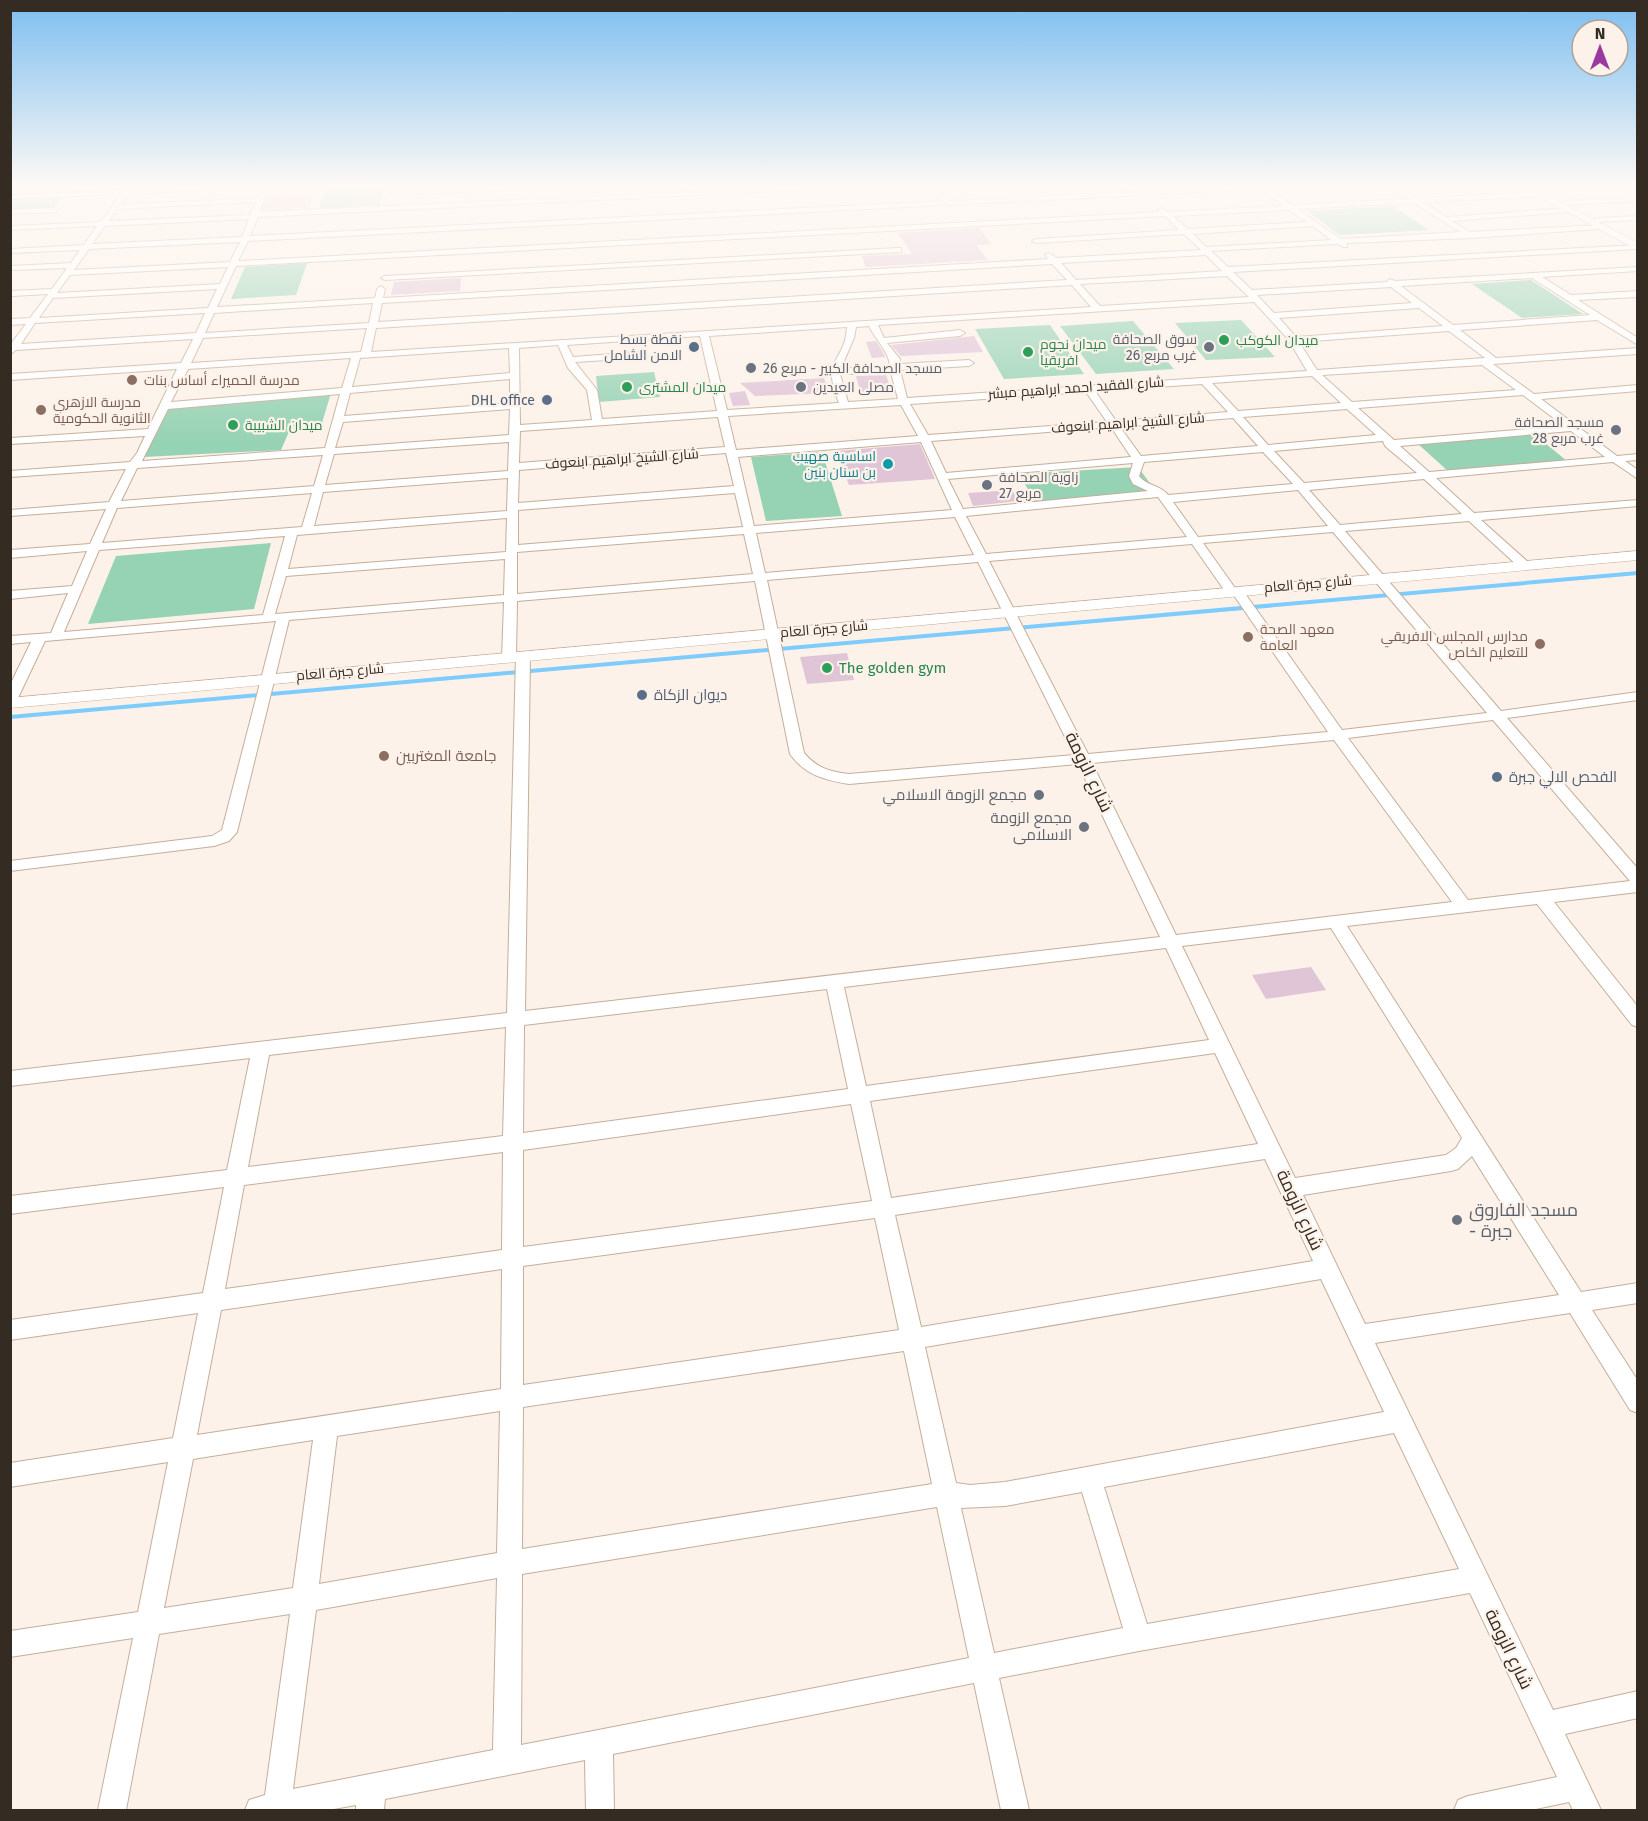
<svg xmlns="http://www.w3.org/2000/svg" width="1648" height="1821" font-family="'Fira Sans',Cairo,sans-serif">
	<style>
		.green { fill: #96d2b4 }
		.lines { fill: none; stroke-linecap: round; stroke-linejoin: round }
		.stream { stroke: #7dccfc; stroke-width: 4 }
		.building { fill: #e0c5d7 }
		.minor-casing { stroke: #c5ae9a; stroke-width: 2 }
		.major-casing { stroke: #c5ae9a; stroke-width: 1 }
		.minor { fill: #fff; fill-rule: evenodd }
		.major { fill: #fff; fill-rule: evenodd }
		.leisure-dot { fill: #2e9e5b; stroke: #fcf2e9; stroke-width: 2 }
		.service-dot { fill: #5c6f8a; stroke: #fcf2e9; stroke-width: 2 }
		.worship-dot { fill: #6b7280; stroke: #fcf2e9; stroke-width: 2 }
		.education-dot { fill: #8d6e63; stroke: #fcf2e9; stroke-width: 2 }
		.culture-dot { fill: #0f9aa8; stroke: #fcf2e9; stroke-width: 2 }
		.labels { text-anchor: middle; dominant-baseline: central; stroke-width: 4.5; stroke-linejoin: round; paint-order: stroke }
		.far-service-label { font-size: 14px; fill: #4e5e75; stroke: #fcf2e9; text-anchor: end }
		.far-worship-label { font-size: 14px; fill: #5b616d; stroke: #fcf2e9; text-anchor: start }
		.far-leisure-label { font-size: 14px; fill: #27864d; stroke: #fcf2e9; text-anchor: start }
		.far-education-label { font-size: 14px; fill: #785e54; stroke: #fcf2e9; text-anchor: start }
		.far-street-label { font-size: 14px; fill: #342b23; stroke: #fcf2e9 }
		.far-culture-label { font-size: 14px; fill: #0d838f; stroke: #fcf2e9; text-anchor: end }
		.leisure-label { font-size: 15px; fill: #27864d; stroke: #fcf2e9; text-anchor: start }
		.service-label { font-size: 15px; fill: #4e5e75; stroke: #fcf2e9; text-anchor: start }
		.education-label { font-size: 15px; fill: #785e54; stroke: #fcf2e9; text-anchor: start }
		.worship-label { font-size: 15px; fill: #5b616d; stroke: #fcf2e9; text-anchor: end }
		.near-street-label { font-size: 18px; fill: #342b23; stroke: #fcf2e9 }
		.near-worship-label { font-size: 18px; fill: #5b616d; stroke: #fcf2e9; text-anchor: start }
	</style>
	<rect width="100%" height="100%" fill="#fcf2e9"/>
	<!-- green -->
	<g class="green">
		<polygon points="327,188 384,188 379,205 319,208"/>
		<polygon points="64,195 53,209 11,211 11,198"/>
		<polygon points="1393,206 1429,230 1340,235 1307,211"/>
		<polygon points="307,263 296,295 231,299 245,267"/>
		<polygon points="1531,280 1583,314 1522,318 1472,284"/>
		<polygon points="1241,320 1275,357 1206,360 1175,323"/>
		<polygon points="1133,321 1174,369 1096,374 1060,326"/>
		<polygon points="1050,325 1084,374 1004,379 975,329"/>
		<polygon points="654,372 660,397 599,402 596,376"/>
		<polygon points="331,393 322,423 291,427 281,450 144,457 167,408"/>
		<polygon points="1534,434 1567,461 1448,471 1418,444"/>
		<polygon points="822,452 842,516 766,521 751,457"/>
		<polygon points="1138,467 1157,493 1036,503 1019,474"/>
		<polygon points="271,543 254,609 88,624 116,556"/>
	</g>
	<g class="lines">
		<!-- stream -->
		<polyline class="stream" points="10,717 1638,573"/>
	</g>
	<!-- building -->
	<g class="building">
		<polygon points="313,195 310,207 262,210 268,197"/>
		<polygon points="979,228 991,244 976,245 988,260 866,267 862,256 912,254 898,233"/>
		<polygon points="461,278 460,291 391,295 394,282"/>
		<polygon points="974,336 983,352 901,356 891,345"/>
		<polygon points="876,341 883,352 885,357 872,358 866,342"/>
		<polygon points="886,375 892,393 861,395 856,376"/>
		<polygon points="824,378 829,393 755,396 740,383"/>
		<polygon points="745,391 750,405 733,406 729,393"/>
		<polygon points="920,444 935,479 849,485 836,451"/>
		<polygon points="1012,490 1018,501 973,506 968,493"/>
		<polygon points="847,653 854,680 807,684 800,657"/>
		<polygon points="1311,967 1326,990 1266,999 1252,975"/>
	</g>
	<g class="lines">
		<!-- minor casing -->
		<g class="minor-casing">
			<g id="minor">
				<path d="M126,188H207L203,190L129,194L121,205L258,198L263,188H269L259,212L767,188H804L800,190L258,217L250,236L941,201L932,188H938L949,201L1205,188H1242L1238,190L248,241L238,261L1160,212L1158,210L1162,208L1168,212L1283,206L1260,188H1267L1292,205L1408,199L1393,188H1400L1417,198L1541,192L1544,196L1424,202L1446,217L1570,208L1574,210L1570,212L1452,221L1470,232L1600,225L1604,227L1600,229L1471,238L1347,243V247H1344L1337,244L1211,251L1228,267L1638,245L1637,249L1233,272L1252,290L1386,282L1390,279L1395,281L1638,267V271L1542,277L1571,295L1638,291V297L1578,300L1638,338V345L1597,320L1460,330L1496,358L1638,348V354L1493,364L1534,394L1638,385V391L1541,399L1617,456L1638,454V460L1625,461L1638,470V479L1613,462L1436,478L1474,513L1638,500V506L1481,520L1528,562L1530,565L1524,569L1520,568L1469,521L1345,531L1501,711L1638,692V700L1507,718L1638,869V892L1554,902L1638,1007V1027L1632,1025L1537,904L1347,926L1581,1292L1638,1283V1303L1592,1310L1638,1381V1413L1630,1410L1570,1313L1375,1343L1553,1710L1638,1691V1718L1565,1734L1601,1810H1573L1569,1802L1531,1810H1454L1458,1800L1468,1796L1557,1777L1470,1593L1139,1651L999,1678L1029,1810H1001L974,1683L613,1754L614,1810H586L585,1760L385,1799L384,1810H356V1805L328,1810H245L249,1800L265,1795L290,1614L159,1634L126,1810H98L133,1638L10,1657V1631L138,1612L168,1462L10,1487V1463L173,1438L198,1313L10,1340V1320L203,1293L224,1187L10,1214V1196L227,1170L250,1058L10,1086V1071L507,1013L516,656L518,653H528L530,656L525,1011L1160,937L1078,764L849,784C824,780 805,775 790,754L755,581L517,601L516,657L509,661L502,657L504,602L289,620L237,832L229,841L214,846L10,871V861L212,836L222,830L276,621L45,641L17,700L10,704V685L31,642L10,644V636L51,633L68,593L10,599V591L72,586L87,551L10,558V550L90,544L106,509L10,516V510L109,502L126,469L10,477V471L130,462L137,453L145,436L10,444V438L148,429L177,369L10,380V374L181,363L193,339L16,350L10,355V345L26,324L10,325V319L30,318L48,294L12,296L10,291L52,289L67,268L10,270V266L71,263L80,250L10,253V249L84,245L97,226L10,230V226L101,222L121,194L10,199V195L124,190ZM256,202L250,215L109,221L117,209ZM1414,203L1460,232L1341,239L1298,209ZM1289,210L1307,222L1188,229L1173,216ZM1165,216L1179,230L1036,239L1032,241L1036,243L1184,234L1201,250L1057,258L1049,253L1045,255L1048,259L383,298L385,289L381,286L377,289L375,298L217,307L236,266ZM249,219L242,237L92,244L105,226ZM1313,226L1331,240L1206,247L1193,234ZM240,242L230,262L74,270L89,249ZM1206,255L1222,271L1076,280L1061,263ZM1052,264L1067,280L378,322L382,303ZM228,267L220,284L57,293L70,275ZM1227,276L1249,297L1100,306L1080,284ZM1532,278L1590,315L1453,325L1401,286ZM1072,285L1091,307L371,352L376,328ZM1391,287L1412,303L1274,313L1257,295ZM217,289L208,308L39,318L53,298ZM1254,302L1288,339L1307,371L907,398L900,370L969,366L974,363L969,360L900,364V359L887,343L960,336L965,333L960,330L884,338L878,325ZM373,303L369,323L205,333L214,313ZM1419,308L1443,326L1296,337L1279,318ZM205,313L196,333L21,344L35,323ZM869,326C875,339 890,353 890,367L841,368L854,338L856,327ZM847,327C845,364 820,356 839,403L727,410L709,336ZM367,328L361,352L191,363L203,338ZM1449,331L1485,358L1317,370L1299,342ZM700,336L717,411L602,419L597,390L575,362L639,358L644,355L639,352L573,357L567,345ZM558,345L568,368L587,390L592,420L520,425L519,348ZM509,348L510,373L352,387L360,358ZM351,358L342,388L171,402L188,369ZM1482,365L1516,390L1352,402L1322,375ZM891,373L898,399L848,402L840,374ZM1312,376L1341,403L1238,411L1212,383ZM510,379V403L344,416L350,393ZM1202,384L1228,412L1116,421L1095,391ZM1086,392L1107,422L928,435L910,404ZM340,394L325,448L142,461L168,409ZM1523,395L1564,426L1394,440L1358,408ZM901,405L918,436L736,450L728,416ZM510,409L509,435L335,448L343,422ZM1347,409L1376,435L1268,445L1243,417ZM718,417L725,447L519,463L520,431ZM1233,418L1258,446L1141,456L1120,427ZM1111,427L1131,457L946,473L931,441ZM1571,431L1605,457L1429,472L1400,446ZM1383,441L1385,446L1417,473L1304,483L1274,451ZM509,442L508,471L325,485L334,454ZM921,442L952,510L754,526L738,457ZM1263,452L1293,484L1168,495C1161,485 1146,486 1139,476L1144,462ZM726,453L734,486L518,503L519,470ZM323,455L314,486L121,501L137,468ZM1133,463L1129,476L1133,484L1148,491L963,509L948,479ZM508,478L507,511L314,526L323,492ZM1424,479L1462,514L1340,525L1309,490ZM1298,490L1328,526L1198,537L1173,502ZM312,493L302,527L102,543L117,508ZM735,493L743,527L518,545V510ZM1158,497L1187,537L986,554L966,516ZM955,517L974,555L765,573L756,533ZM507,518L506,552L288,569L297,535ZM1333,532L1487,713L1342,730L1241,588H1235L1203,543ZM744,534L753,574L517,594V552ZM285,536L263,615L64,632L99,550ZM1192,544L1227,594H1233L1328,732L1088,754L989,561ZM505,559L504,595L275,614L286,576ZM978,562L1074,755L849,774C830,772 817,768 804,753L767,580ZM1493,720L1630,881L1468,900L1348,738ZM1334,740L1452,902L1176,935L1092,763ZM1331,928L1462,1138L1456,1148L1446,1155L1295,1178L1182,946ZM1166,948L1209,1040L866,1086L844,987ZM827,989L848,1089L523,1133L524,1025ZM506,1027L503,1136L248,1167L269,1055ZM1215,1053L1258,1144L891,1198L870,1101ZM851,1104L872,1201L523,1247V1150ZM503,1152L502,1250L225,1289L244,1185ZM1472,1156L1559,1295L1365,1324L1303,1195L1451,1171L1458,1169ZM1265,1159L1313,1261L921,1327L895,1215ZM875,1218L899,1330L523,1385V1266ZM502,1269L501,1389L197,1435L221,1310ZM1321,1279L1384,1412L1005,1482L970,1485L956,1483L925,1347ZM904,1351L932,1484L522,1549L523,1407ZM500,1411L497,1553L319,1584L337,1436ZM1394,1433L1459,1569L1147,1624L1104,1487ZM313,1440L293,1588L164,1608L193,1459ZM1082,1492L1123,1628L994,1653L961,1508L1005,1506ZM937,1507L969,1658L521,1745L522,1574ZM497,1578L493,1750L293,1789L316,1610Z"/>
				<polygon points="468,188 510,188 506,190 394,195 390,193 394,191"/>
				<polygon points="1638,197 1638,201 1566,205 1562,203 1566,201"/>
				<polygon points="54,208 57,212 10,214 10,210"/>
				<polygon points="1638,216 1638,220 1597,222 1593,220 1597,218"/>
				<polygon points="898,248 901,248 901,252 385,280 381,278 385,276"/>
			</g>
		</g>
		<!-- major casing -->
		<g class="major-casing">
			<g id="major">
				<polygon points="1523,188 1534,188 1638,243 1638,250"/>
				<polygon points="1638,551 1638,560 10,708 10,698"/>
			</g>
		</g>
		<!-- minor -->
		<use href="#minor" class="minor"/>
		<!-- major -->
		<use href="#major" class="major"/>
	</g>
	<!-- sky -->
	<linearGradient id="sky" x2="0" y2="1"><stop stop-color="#7dbef0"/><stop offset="0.42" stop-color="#fef9f5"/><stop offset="1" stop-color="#fef9f5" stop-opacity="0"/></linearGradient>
	<rect width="1648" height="443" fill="url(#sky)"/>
	<!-- markers -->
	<g class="leisure-dot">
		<circle cx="1224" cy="340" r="6"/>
		<circle cx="1028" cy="352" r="6"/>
		<circle cx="627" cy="387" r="6"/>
		<circle cx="233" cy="425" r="6"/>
		<circle cx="827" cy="668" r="6"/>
	</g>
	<g class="service-dot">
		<circle cx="694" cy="347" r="6"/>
		<circle cx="547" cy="400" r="6"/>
		<circle cx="642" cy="695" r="6"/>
		<circle cx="1497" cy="777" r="6"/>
	</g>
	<g class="worship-dot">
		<circle cx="1209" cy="347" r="6"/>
		<circle cx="751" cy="368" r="6"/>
		<circle cx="801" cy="387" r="6"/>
		<circle cx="1616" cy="430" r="6"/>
		<circle cx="987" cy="485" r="6"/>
		<circle cx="1039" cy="795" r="6"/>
		<circle cx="1084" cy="827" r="6"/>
		<circle cx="1457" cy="1220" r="6"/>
	</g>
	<g class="education-dot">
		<circle cx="132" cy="380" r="6"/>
		<circle cx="41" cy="410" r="6"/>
		<circle cx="1248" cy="637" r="6"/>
		<circle cx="1540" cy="644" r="6"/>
		<circle cx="384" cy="756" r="6"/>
	</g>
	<circle class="culture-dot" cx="888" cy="464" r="6"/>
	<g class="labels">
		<!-- far-service labels -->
		<g class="far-service-label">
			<text x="682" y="339">نقطة بسط<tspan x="682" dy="16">الامن الشامل</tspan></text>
			<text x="535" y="400">DHL office</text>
		</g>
		<!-- far-worship labels -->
		<g class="far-worship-label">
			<text x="1197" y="339" text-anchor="end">سوق الصحافة<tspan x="1197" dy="16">غرب مربع 26</tspan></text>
			<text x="763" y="368">مسجد الصحافة الكبير - مربع 26</text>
			<text x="813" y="387">مصلى العيدين</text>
			<text x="1604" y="422" text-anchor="end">مسجد الصحافة<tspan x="1604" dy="16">غرب مربع 28</tspan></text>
			<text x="999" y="477">زاوية الصحافة<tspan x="999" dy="16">مربع 27</tspan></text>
		</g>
		<!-- far-leisure labels -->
		<g class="far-leisure-label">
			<text x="1236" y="340">ميدان الكوكب</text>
			<text x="1040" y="344">ميدان نجوم<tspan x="1040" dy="16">افريقيا</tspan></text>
			<text x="639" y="387">ميدان المشترى</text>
			<text x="245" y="425">ميدان الشبيبة</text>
		</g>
		<!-- far-education labels -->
		<g class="far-education-label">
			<text x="144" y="380">مدرسة الحميراء أساس بنات</text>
			<text x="53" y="402">مدرسة الازهري<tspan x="53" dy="16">الثانوية الحكومية</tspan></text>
			<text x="1260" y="629">معهد الصحة<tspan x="1260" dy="16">العامة</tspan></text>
			<text x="1528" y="636" text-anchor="end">مدارس المجلس الافريقي<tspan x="1528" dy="16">للتعليم الخاص</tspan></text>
		</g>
		<!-- far-street labels -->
		<g class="far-street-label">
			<text transform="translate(1076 388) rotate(-4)">شارع الفقيد احمد ابراهيم مبشر</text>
			<text transform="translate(1128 423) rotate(-4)">شارع الشيخ ابراهيم ابنعوف</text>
			<text transform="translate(622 459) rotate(-4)">شارع الشيخ ابراهيم ابنعوف</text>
			<text transform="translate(1308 584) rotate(-5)">شارع جبرة العام</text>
			<text transform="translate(824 629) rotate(-5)">شارع جبرة العام</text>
			<text transform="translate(340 672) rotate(-5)">شارع جبرة العام</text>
		</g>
		<!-- far-culture labels -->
		<g class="far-culture-label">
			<text x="876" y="456">اساسية صهيب<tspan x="876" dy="16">بن سنان بنين</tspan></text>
		</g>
		<!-- leisure labels -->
		<g class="leisure-label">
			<text x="839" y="668">The golden gym</text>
		</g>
		<!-- service labels -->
		<g class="service-label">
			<text x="654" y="695">ديوان الزكاة</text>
			<text x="1509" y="777">الفحص الالي جبرة</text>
		</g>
		<!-- education labels -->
		<g class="education-label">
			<text x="396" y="756">جامعة المغتربين</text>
		</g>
		<!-- worship labels -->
		<g class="worship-label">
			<text x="1027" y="795">مجمع الزومة الاسلامي</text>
			<text x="1072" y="818">مجمع الزومة<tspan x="1072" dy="17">الاسلامى</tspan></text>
		</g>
		<!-- near-street labels -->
		<g class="near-street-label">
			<text transform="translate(1089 772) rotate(64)">شارع الزومة</text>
			<text transform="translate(1300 1210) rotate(65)">شارع الزومة</text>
			<text transform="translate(1509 1649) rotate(64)">شارع الزومة</text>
		</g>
		<!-- near-worship labels -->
		<g class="near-worship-label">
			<text x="1469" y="1210">مسجد الفاروق<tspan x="1469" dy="21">- جبرة</tspan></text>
		</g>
	</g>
	<!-- border -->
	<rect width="1648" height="1821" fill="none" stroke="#342b23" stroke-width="24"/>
	<!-- north arrow -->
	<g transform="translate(1600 48)"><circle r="28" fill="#fcf2e9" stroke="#aca29a" stroke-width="1.5"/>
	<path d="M0-4.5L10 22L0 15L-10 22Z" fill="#9c399f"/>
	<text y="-9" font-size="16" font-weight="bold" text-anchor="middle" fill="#342b23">N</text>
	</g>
</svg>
